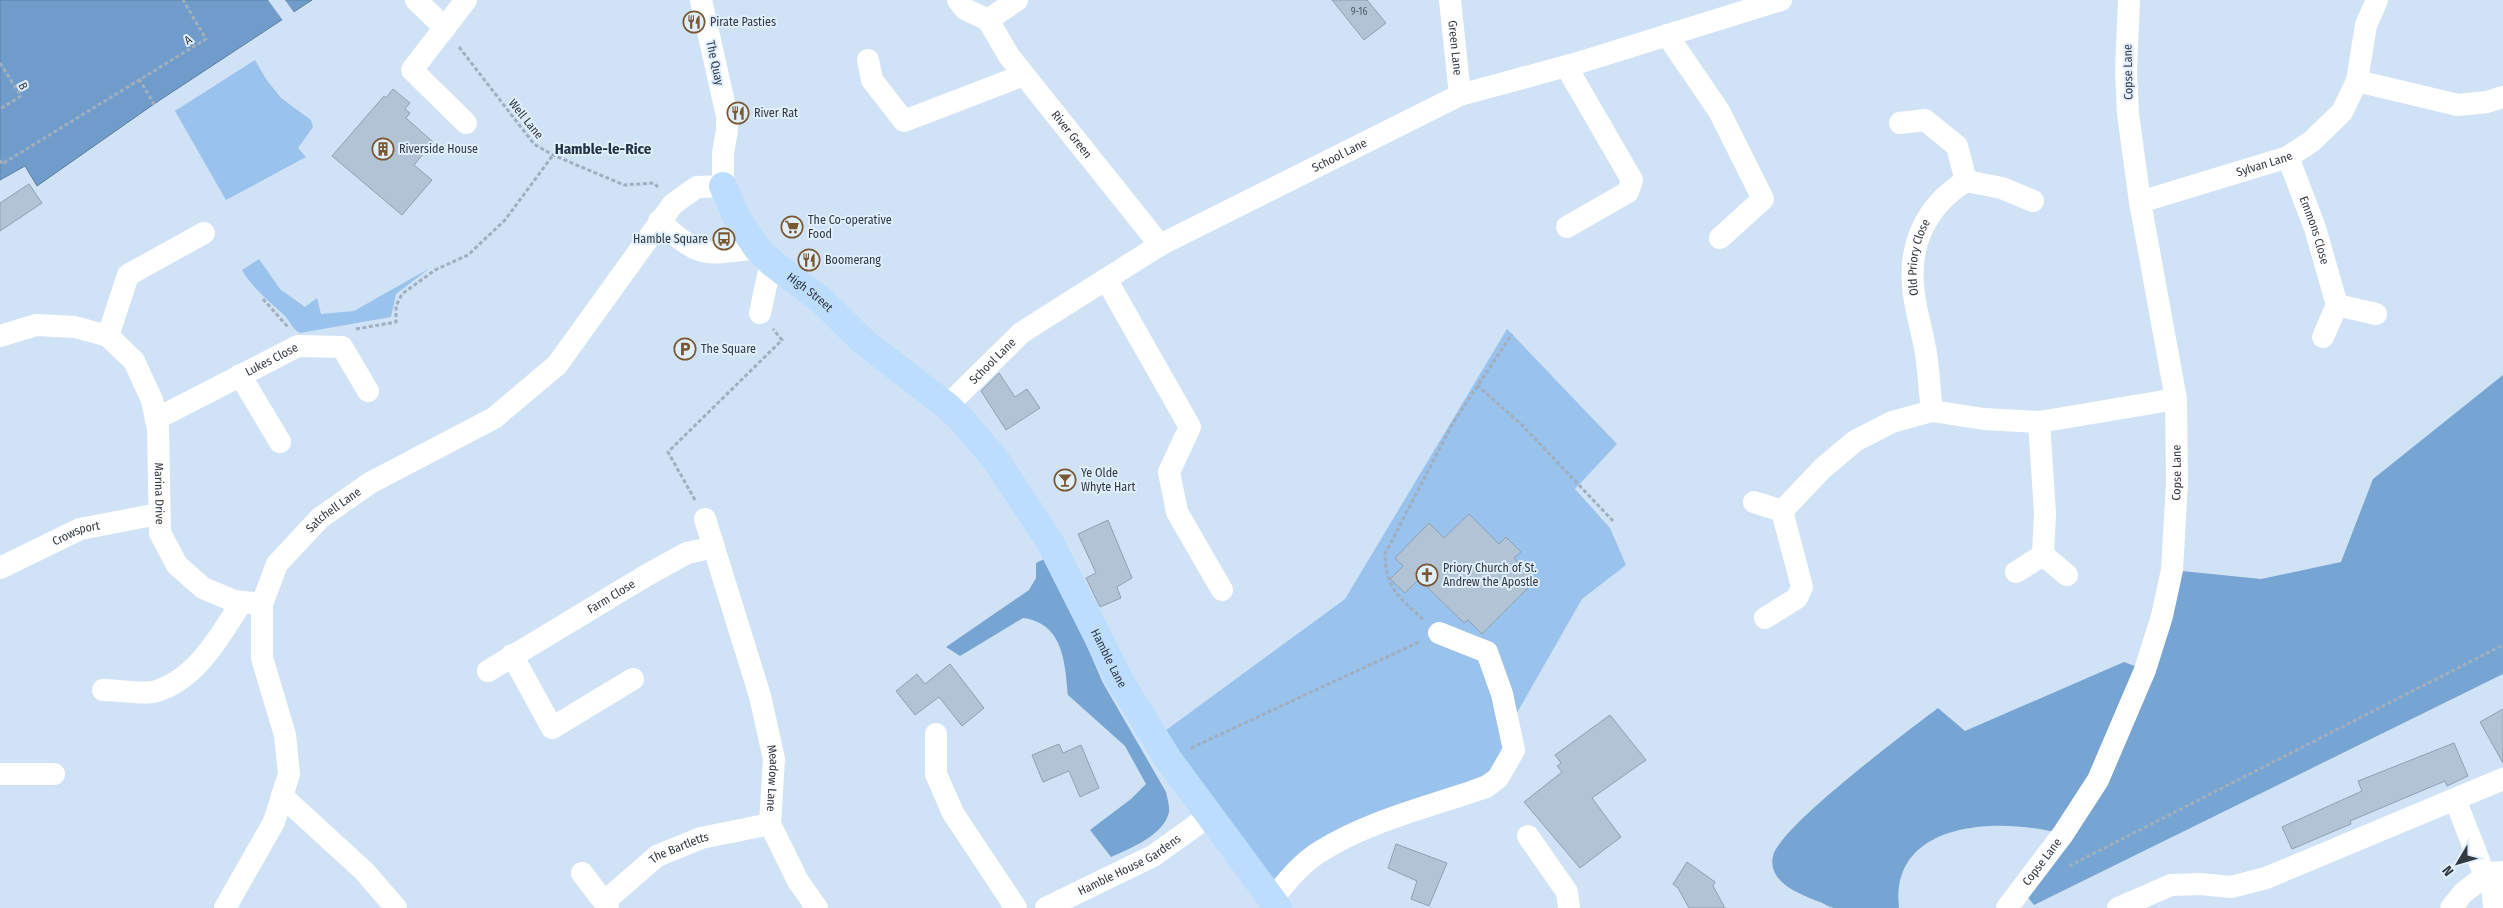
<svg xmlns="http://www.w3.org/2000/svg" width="2503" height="908" font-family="'Fira Sans Condensed',sans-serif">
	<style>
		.green { fill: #99c2ed }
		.forest { fill: #76a4d3 }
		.water { fill: #6f9ccb; stroke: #5d7ea1 }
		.pier { fill: #d0e2f6 }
		.building { fill: #b2c3d6; stroke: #8fa0b3 }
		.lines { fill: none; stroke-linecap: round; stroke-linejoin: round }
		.path { stroke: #a0aebe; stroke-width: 3; stroke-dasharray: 4 2.5; stroke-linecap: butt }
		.minor { stroke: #fff; stroke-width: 22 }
		.major { stroke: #bdddff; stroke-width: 28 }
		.labels { text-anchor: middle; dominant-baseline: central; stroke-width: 4; stroke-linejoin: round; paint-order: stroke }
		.number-label { font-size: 10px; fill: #525c66 }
		.poi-label { font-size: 12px; fill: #323940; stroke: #e0efff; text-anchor: start }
		.street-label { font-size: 12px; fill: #323940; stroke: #e0efff }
		.quarter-label { font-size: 15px; font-weight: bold; fill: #253342; stroke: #e0efff }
	</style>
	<rect width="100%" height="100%" fill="#d0e2f6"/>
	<!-- green -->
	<g class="green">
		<polygon points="255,60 266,79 281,98 311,120 313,127 298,148 306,157 226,200 175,111"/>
		<path d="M259,259L280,289L305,307L317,298L321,314L354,311L430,268L396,294L391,317L300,333C292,329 290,321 284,315C268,300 253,289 242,270Z"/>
		<polygon points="1507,329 1617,444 1575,489 1610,528 1626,565 1582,599 1510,725 1516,761 1315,848 1265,886 1158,736 1345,599"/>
	</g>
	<!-- forest -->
	<g class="forest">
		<path d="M2503,375V674L2034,905L2022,890L2062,834C2002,817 1889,819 1899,908C1878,908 1855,908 1834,908C1829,907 1825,904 1820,902C1802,895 1767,883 1773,856C1780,826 1908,731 1938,708L1965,731L2124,662L2145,670L2172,570L2261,579L2341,562L2373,479Z"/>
		<path d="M1048,557L1103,683L1166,792C1167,798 1170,806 1169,812C1164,835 1131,848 1111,857L1090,830L1131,799L1146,784L1125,746L1068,695C1065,662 1063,623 1023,618L960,656L946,647L1029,590L1036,578V563Z"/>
	</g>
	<!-- water -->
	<polygon class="water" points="0,0 312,0 154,104 37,186 25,166 0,180"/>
	<!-- pier -->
	<polygon class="pier" points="268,0 285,0 295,14 284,22"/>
	<!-- building -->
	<g class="building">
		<polygon points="1332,0 1367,0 1386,23 1364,40"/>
		<polygon points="393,89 410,103 405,109 410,113 406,118 433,142 414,165 432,180 402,215 332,156 384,96 386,98"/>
		<polygon points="29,184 42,203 0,231 0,203"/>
		<polygon points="999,373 1015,397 1027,389 1040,408 1006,430 981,391"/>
		<polygon points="1469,514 1499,544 1506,537 1521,552 1514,558 1536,580 1482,634 1468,620 1464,623 1419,579 1405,593 1390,579 1403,566 1395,558 1429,523 1444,538"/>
		<polygon points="1108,520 1132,578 1117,587 1121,598 1100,607 1086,578 1096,573 1078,534"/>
		<polygon points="950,664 984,708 962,726 939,697 915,715 896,691 917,674 925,684"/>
		<polygon points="2503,709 2503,763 2480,722"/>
		<polygon points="1610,715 1646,760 1592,798 1621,837 1580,868 1524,802 1562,772 1557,766 1561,763 1555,755"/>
		<polygon points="2454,743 2468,776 2447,786 2445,781 2350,821 2351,824 2292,849 2282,827 2362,791 2358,781"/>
		<polygon points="1059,744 1063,753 1081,745 1099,788 1080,797 1069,771 1043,782 1032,755"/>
		<polygon points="1396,844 1447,863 1429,906 1411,899 1417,881 1388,868"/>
		<polygon points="1687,862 1715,882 1713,886 1725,908 1689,908 1678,888 1673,884"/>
	</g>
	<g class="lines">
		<!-- path -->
		<g class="path">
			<polyline points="459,47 534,144 553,155 624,185 654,183 658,187"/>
			<polyline points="0,63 21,96 0,109"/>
			<polyline points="139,79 154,104"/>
			<polyline points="0,160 2,164 206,39 183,0"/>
			<polyline points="263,299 288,327"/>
			<polyline points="356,329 396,322 396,306 402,294 435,270 468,255 505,220 553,155"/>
			<polyline points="1477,385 1522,425 1614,522"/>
			<polyline points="695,500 668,452 782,340 773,329"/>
			<path d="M1423,619C1400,599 1385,587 1385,554L1453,423L1512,334"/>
			<polyline points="1191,748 1419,642"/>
			<polyline points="2069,866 2503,645"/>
		</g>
		<!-- minor -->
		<g class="minor">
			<polyline points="416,0 445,28"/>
			<path id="s1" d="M958,0L965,9L988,20L1009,56L1160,245"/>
			<path id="s2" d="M1450,0L1460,95"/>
			<polyline points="988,20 1017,0"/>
			<polyline points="1667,35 1719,111 1763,199 1720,238"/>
			<polyline points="868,60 872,80 904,121 1024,75"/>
			<polyline points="1566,66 1632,180 1628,192 1567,227"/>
			<polyline points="2357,81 2458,105 2487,102 2503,97"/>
			<polyline points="466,123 412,70 466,0"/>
			<polyline points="1900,123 1925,120 1957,146 1966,181"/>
			<path id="s3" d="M2288,157L2315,228L2337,305L2376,314"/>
			<path id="s4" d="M2140,202L2288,157L2312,141L2342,112L2357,81L2366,25L2377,0"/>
			<path d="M659,221C702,259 702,255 757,248"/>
			<polyline points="1106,279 1190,427 1169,472 1177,512 1222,590"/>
			<polyline points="760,313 771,262"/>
			<path id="s5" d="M0,336L36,325L75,327L108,336L134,361L152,400L158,429L160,533L177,565L203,588L234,601L262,604"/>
			<polyline points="108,336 128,275 204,233"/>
			<polyline points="2323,337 2337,305"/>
			<polyline points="240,375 280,442"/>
			<path id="s6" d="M947,406L1021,333L1160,245L1460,95L1581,62L1781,0"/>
			<path id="s7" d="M1932,411C1929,389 1929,365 1924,343C1921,327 1916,311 1914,294C1907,247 1925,206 1966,181L2002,188L2033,201"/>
			<path id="s8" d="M156,419L298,346L342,347L368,391"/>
			<polyline points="1754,502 1782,511"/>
			<path id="s9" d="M705,519L760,696L774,759L770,824L798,881L817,908"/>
			<polyline points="2043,555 2067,575"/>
			<path id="s10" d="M0,568L80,529L158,514"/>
			<polyline points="2016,572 2043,555 2045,513 2039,422"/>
			<polyline points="1765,618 1797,598 1802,587 1782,511 1823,468 1855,441 1892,422 1932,411 1984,419 2039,422 2176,399"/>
			<polyline points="512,655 552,728 633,679"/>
			<path id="s11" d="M488,671L647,575L687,553L714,547"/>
			<path d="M103,690C117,690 145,695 157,691C198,678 220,635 242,602"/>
			<polyline points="936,734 936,774 953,813 1016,908"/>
			<polyline points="0,774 54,774"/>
			<polyline points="282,796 364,871 396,908"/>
			<polyline points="2455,799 2485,876 2491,873"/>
			<polyline points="1528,836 1567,892 1569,908"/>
			<polyline points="582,873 604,902"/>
			<path d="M1272,900C1286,882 1301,863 1321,851C1371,820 1431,806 1486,787L1498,778L1514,750L1502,694L1487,652L1439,633"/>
			<path id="s12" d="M225,908L274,822L289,774L285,735L262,658V604L277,564L320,518L370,483L494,418L557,365L673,204L697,187L723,186V153L727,130V116L701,0"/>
			<path id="s13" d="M608,908L604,902L657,856L701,838L770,824"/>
			<path id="s14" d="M1046,908L1153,856L1209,816"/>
			<path id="s15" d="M2007,908L2063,834L2098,780L2145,670L2162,616L2172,570L2177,483L2176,399L2140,202L2128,114L2126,71L2129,0"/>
			<polyline points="2118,908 2171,885 2201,884 2231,887 2266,878 2503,779"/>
			<polyline points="2451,908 2463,893 2485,876"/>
			<polyline points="2494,908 2491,873 2503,872"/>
		</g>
		<!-- major -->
		<path class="major" id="s16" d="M723,186L737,218L757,248L771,262L821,300L864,342L947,406L962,420L996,460L1050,542L1120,681L1168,759L1278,908"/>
	</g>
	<!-- icons -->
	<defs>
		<g id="restaurant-ring" transform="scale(1.125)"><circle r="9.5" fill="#e0efff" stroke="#7a5930" stroke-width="1.5"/><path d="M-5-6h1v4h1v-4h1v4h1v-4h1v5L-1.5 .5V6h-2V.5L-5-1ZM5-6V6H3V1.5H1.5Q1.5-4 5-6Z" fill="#7a5930"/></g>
		<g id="building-ring" transform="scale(1.125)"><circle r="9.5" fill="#e0efff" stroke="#7a5930" stroke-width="1.5"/><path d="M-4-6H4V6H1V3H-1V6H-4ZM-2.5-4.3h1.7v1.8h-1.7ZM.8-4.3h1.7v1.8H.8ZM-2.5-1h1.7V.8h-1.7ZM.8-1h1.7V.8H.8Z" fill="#7a5930"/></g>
		<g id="supermarket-ring" transform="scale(1.125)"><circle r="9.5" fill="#e0efff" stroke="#7a5930" stroke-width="1.5"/><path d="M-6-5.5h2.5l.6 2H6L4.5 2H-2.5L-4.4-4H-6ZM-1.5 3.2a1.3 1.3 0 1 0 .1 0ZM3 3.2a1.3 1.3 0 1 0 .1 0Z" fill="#7a5930"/></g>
		<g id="bus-ring" transform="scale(1.125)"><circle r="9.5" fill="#e0efff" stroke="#7a5930" stroke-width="1.5"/><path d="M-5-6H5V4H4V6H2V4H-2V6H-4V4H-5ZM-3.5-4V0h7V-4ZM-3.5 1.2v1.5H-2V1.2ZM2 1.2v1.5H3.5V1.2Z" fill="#7a5930"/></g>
		<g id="parking-ring" transform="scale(1.125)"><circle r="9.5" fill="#e0efff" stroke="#7a5930" stroke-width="1.5"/><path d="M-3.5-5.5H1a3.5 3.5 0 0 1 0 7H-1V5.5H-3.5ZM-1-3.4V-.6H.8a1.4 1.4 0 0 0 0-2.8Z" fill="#7a5930"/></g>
		<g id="bar-ring" transform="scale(1.125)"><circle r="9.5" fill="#e0efff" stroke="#7a5930" stroke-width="1.5"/><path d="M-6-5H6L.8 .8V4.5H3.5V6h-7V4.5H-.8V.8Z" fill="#7a5930"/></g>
		<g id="church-ring" transform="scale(1.125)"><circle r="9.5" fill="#e0efff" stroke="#7a5930" stroke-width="1.5"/><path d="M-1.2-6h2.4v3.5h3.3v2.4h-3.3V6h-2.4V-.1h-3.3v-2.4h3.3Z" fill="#7a5930"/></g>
	</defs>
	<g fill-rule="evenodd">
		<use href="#restaurant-ring" x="694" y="22"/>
		<use href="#restaurant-ring" x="738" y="113"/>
		<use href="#building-ring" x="383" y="149"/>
		<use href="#supermarket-ring" x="792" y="227"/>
		<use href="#bus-ring" x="724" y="239"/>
		<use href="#restaurant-ring" x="809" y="260"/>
		<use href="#parking-ring" x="685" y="349"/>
		<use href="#bar-ring" x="1065" y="480"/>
		<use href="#church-ring" x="1427" y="575"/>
	</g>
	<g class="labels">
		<!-- number labels -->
		<g class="number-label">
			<text x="1359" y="12">9-16</text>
		</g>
		<!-- poi labels -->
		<g class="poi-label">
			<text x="710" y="22">Pirate Pasties</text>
			<text x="754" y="113">River Rat</text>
			<text x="399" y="149">Riverside House</text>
			<text x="808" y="220">The Co-operative<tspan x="808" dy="14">Food</tspan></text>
			<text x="708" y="239" text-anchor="end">Hamble Square</text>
			<text x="825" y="260">Boomerang</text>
			<text x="701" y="349">The Square</text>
			<text x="1081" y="473">Ye Olde<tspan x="1081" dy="14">Whyte Hart</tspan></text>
			<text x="1443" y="568">Priory Church of St.<tspan x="1443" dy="14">Andrew the Apostle</tspan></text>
		</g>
		<!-- street labels -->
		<g class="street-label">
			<text transform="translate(188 40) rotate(-32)">A</text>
			<text stroke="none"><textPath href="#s2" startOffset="48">Green Lane</textPath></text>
			<text transform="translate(715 63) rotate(78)">The Quay</text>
			<text transform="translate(2128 72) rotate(-91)">Copse Lane</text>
			<text transform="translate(23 86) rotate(65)">B</text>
			<text transform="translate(526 119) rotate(51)">Well Lane</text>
			<text stroke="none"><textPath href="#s1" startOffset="179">River Green</textPath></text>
			<text stroke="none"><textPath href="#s6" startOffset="469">School Lane</textPath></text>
			<text stroke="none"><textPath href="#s4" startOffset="130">Sylvan Lane</textPath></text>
			<text stroke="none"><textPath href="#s3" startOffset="78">Emmons Close</textPath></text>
			<text stroke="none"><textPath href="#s7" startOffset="156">Old Priory Close</textPath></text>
			<text stroke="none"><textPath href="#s16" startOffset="140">High Street</textPath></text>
			<text stroke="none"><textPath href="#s8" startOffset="130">Lukes Close</textPath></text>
			<text stroke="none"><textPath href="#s6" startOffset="64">School Lane</textPath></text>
			<text stroke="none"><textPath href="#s15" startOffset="478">Copse Lane</textPath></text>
			<text stroke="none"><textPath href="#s5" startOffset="284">Marina Drive</textPath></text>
			<text stroke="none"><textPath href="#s12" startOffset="444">Satchell Lane</textPath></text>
			<text stroke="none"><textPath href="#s10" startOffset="84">Crowsport</textPath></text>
			<text stroke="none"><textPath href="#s11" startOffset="144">Farm Close</textPath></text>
			<text stroke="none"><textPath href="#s16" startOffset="620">Hamble Lane</textPath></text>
			<text stroke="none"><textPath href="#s9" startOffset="269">Meadow Lane</textPath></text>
			<text stroke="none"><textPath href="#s13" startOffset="101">The Bartletts</textPath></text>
			<text stroke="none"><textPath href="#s15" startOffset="58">Copse Lane</textPath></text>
			<text stroke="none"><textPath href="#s14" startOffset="94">Hamble House Gardens</textPath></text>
		</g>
		<!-- quarter labels -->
		<g class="quarter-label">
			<text x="603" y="149">Hamble-le-Rice</text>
		</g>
	</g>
	<!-- north arrow -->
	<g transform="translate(2458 863) rotate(232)" stroke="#e0efff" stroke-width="4" paint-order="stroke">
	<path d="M0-4L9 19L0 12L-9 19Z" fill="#323940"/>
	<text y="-8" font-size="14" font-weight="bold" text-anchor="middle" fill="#323940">N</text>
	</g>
</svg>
